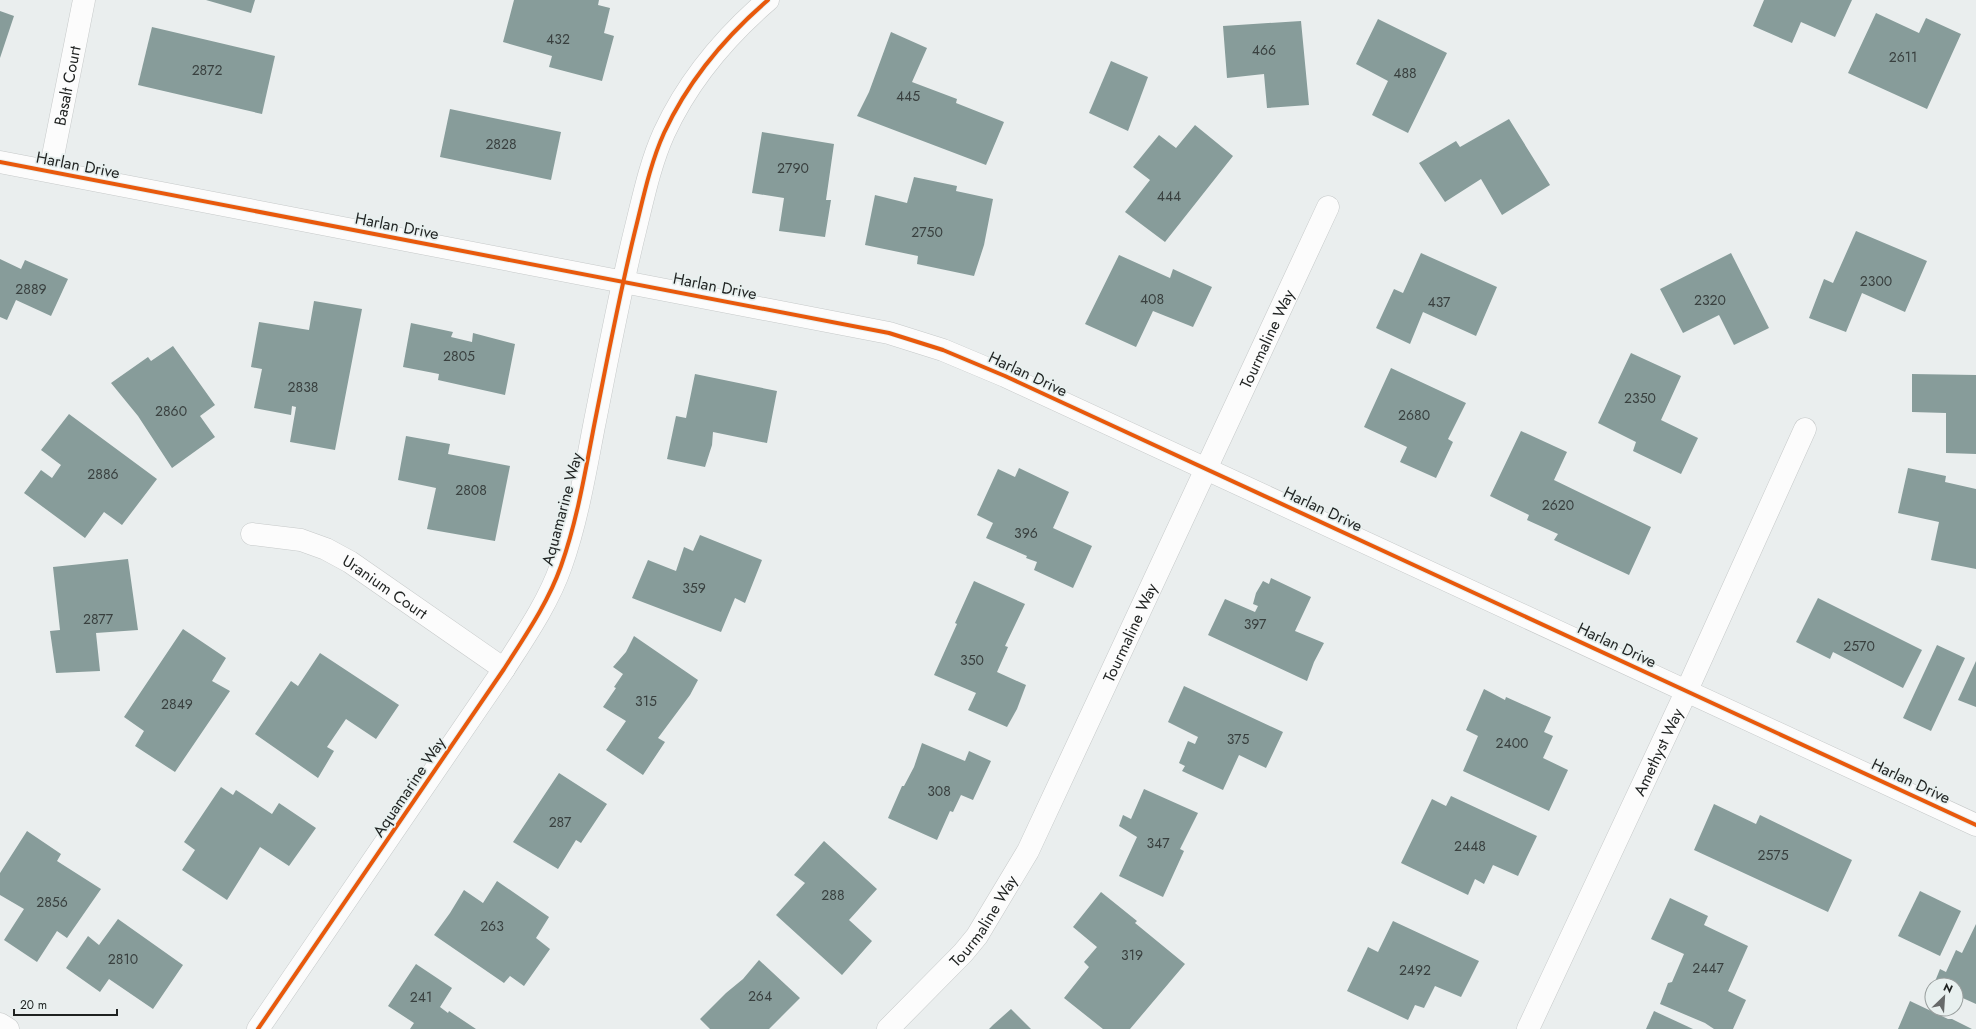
<svg xmlns="http://www.w3.org/2000/svg" width="1976" height="1029" font-family="Jost,sans-serif">
	<style>
		.building { fill: #879c9a }
		.lines { fill: none; stroke-linecap: round; stroke-linejoin: round }
		.minor-casing { stroke: #c6c9c9; stroke-width: 23 }
		.minor { stroke: #fcfcfc; stroke-width: 22 }
		.cycleway-casing { stroke: #e8f0ef; stroke-width: 6 }
		.cycleway { stroke: #e8590c; stroke-width: 4 }
		.labels { text-anchor: middle; dominant-baseline: central; stroke-width: 3.5; stroke-linejoin: round; paint-order: stroke }
		.number-label { font-size: 14px; fill: #39403f }
		.street-label { font-size: 16px; fill: #1f2221; stroke: #e8f0ef }
	</style>
	<rect width="100%" height="100%" fill="#eaeeee"/>
	<!-- building -->
	<g class="building">
		<polygon points="206,0 255,0 251,13"/>
		<polygon points="514,0 599,0 598,5 610,8 604,33 614,36 602,81 549,67 552,56 503,42"/>
		<polygon points="1764,0 1852,0 1835,37 1801,22 1792,43 1753,26"/>
		<polygon points="0,11 14,16 0,58"/>
		<polygon points="1876,13 1919,33 1926,18 1961,34 1927,109 1848,73"/>
		<polygon points="1378,19 1447,53 1408,133 1372,115 1388,81 1356,64"/>
		<polygon points="1301,21 1309,105 1267,108 1264,74 1227,78 1223,26"/>
		<polygon points="152,27 275,56 262,114 138,85"/>
		<polygon points="891,32 927,48 912,82 957,99 956,103 1004,122 986,165 857,116 869,92"/>
		<polygon points="1111,61 1148,77 1128,131 1089,113"/>
		<polygon points="450,109 561,132 551,180 440,157"/>
		<polygon points="1509,119 1550,185 1502,215 1481,179 1445,202 1419,163 1456,141 1460,147"/>
		<polygon points="1195,125 1233,156 1165,242 1125,212 1150,180 1133,167 1159,135 1176,148"/>
		<polygon points="762,132 834,144 826,200 831,200 825,237 779,231 784,198 752,193"/>
		<polygon points="914,177 957,186 956,191 993,199 984,245 974,276 917,264 918,256 865,245 875,195 907,203"/>
		<polygon points="1856,231 1927,261 1905,312 1862,293 1846,332 1809,318 1824,279 1833,283"/>
		<polygon points="1421,253 1497,287 1476,336 1423,312 1410,344 1376,328 1394,289 1403,293"/>
		<polygon points="1731,253 1769,328 1734,345 1719,315 1683,333 1660,289"/>
		<polygon points="1119,255 1170,278 1173,269 1212,287 1193,327 1153,311 1136,347 1085,324"/>
		<polygon points="0,259 21,269 25,260 68,279 51,316 16,300 7,320 0,317"/>
		<polygon points="314,301 362,309 335,450 290,442 296,407 292,406 291,415 254,408 262,369 251,367 259,322 309,330"/>
		<polygon points="411,323 453,332 451,337 472,342 473,333 515,344 505,395 438,380 439,374 403,367"/>
		<polygon points="173,346 215,405 200,416 215,437 172,468 138,416 111,383 148,357 151,361"/>
		<polygon points="1631,353 1681,376 1661,420 1698,438 1681,474 1633,451 1636,442 1598,423"/>
		<polygon points="1391,368 1466,403 1448,439 1453,442 1436,478 1400,462 1407,447 1364,427"/>
		<polygon points="695,374 777,391 767,443 713,432 712,445 705,467 667,459 676,416 686,418"/>
		<polygon points="1912,374 1976,375 1976,454 1946,453 1946,413 1912,412"/>
		<polygon points="69,414 157,479 122,525 104,512 85,538 24,493 41,470 52,478 61,465 41,450"/>
		<polygon points="1521,431 1567,452 1554,480 1651,527 1629,575 1554,540 1558,534 1527,520 1529,515 1490,496"/>
		<polygon points="406,436 450,444 448,454 510,466 495,541 427,529 436,488 398,480"/>
		<polygon points="1019,468 1069,492 1053,528 1092,546 1073,588 1034,570 1037,562 1026,558 1027,556 986,538 993,523 977,515 998,469 1015,477"/>
		<polygon points="1908,468 1946,476 1945,482 1976,489 1976,569 1931,560 1939,522 1898,513"/>
		<polygon points="700,535 762,560 745,603 735,598 721,632 632,598 648,560 676,571 684,547 693,551"/>
		<polygon points="128,559 138,630 96,633 100,671 56,673 50,631 60,630 53,567"/>
		<polygon points="1271,578 1311,597 1295,631 1324,643 1314,662 1307,681 1208,635 1225,599 1255,612 1258,606 1253,604 1256,593 1263,581 1269,584"/>
		<polygon points="974,581 1025,604 1005,646 1008,647 997,672 1026,685 1017,709 1007,727 968,710 976,693 934,675 957,624 955,623"/>
		<polygon points="1818,598 1922,650 1903,688 1833,652 1830,659 1796,642"/>
		<polygon points="183,629 226,658 212,681 230,691 175,772 135,746 144,731 124,717"/>
		<polygon points="634,636 698,680 690,695 658,738 665,742 643,775 606,750 626,721 603,707 616,688 614,687 623,674 613,667 626,652"/>
		<polygon points="1937,645 1965,658 1931,731 1903,718"/>
		<polygon points="320,653 399,705 376,739 346,719 327,747 334,751 318,778 255,734 291,681 298,686"/>
		<polygon points="1976,661 1976,707 1958,700"/>
		<polygon points="1184,686 1283,732 1266,768 1239,755 1223,790 1182,771 1185,766 1179,763 1188,741 1195,744 1198,737 1168,722"/>
		<polygon points="1484,689 1505,700 1506,697 1551,717 1544,732 1553,736 1543,758 1568,770 1549,811 1463,771 1478,736 1466,730"/>
		<polygon points="922,743 965,761 969,751 991,761 973,800 961,795 953,812 950,811 937,840 888,818 902,786 904,786 914,767"/>
		<polygon points="559,773 607,804 581,843 576,840 558,869 513,842"/>
		<polygon points="221,787 233,795 236,790 272,814 279,803 316,828 289,866 260,847 227,900 182,870 195,850 184,842"/>
		<polygon points="1144,789 1198,813 1180,849 1184,851 1163,897 1119,876 1137,837 1119,826 1123,815 1131,819"/>
		<polygon points="1451,796 1537,836 1518,876 1493,865 1484,884 1475,879 1468,895 1401,863 1432,799 1446,806"/>
		<polygon points="1714,804 1756,824 1760,815 1852,860 1828,912 1694,850"/>
		<polygon points="27,831 61,854 57,861 101,889 67,938 57,931 37,962 4,940 24,909 0,895 0,873"/>
		<polygon points="824,841 877,889 849,920 872,941 842,975 776,915 805,883 794,875"/>
		<polygon points="497,881 549,917 536,938 550,949 524,986 510,976 504,983 434,935 450,913 464,890 483,903"/>
		<polygon points="1920,891 1961,911 1940,956 1898,936"/>
		<polygon points="1101,892 1137,921 1135,923 1185,964 1130,1029 1103,1029 1064,998 1089,967 1084,962 1097,947 1073,927"/>
		<polygon points="1670,898 1708,916 1704,925 1748,946 1728,991 1746,1000 1733,1029 1714,1029 1705,1023 1660,1004 1668,983 1672,982 1684,954 1651,939"/>
		<polygon points="118,919 183,965 153,1009 109,979 100,992 66,968 88,936 99,945"/>
		<polygon points="1393,921 1479,961 1461,997 1435,986 1424,1008 1415,1005 1408,1020 1347,991 1368,947 1378,952"/>
		<polygon points="1976,924 1976,1004 1956,995 1956,985 1934,984 1940,969 1946,972 1956,950 1962,953"/>
		<polygon points="759,960 800,998 769,1029 710,1029 700,1019 726,993 743,979"/>
		<polygon points="416,964 452,988 440,1007 448,1013 449,1011 476,1029 410,1029 414,1023 388,1006"/>
		<polygon points="1910,1001 1948,1019 1952,1019 1972,1029 1898,1029"/>
		<polygon points="1011,1009 1031,1029 989,1029 993,1025"/>
		<polygon points="1654,1011 1693,1029 1646,1029"/>
	</g>
	<g class="lines">
		<!-- minor casing -->
		<g class="minor-casing">
			<g id="minor">
				<polyline points="0,162 889,333 943,350 1005,376 1976,825"/>
				<path id="s1" d="M50,171L84,0"/>
				<path id="s2" d="M252,534L301,540L326,549L350,562L504,669"/>
				<polyline points="0,1024 8,1029"/>
				<path d="M258,1029L504,669C525,636 548,603 561,566C577,521 585,473 594,426C607,361 619,296 635,231C643,199 650,164 664,133C688,81 725,37 768,0"/>
				<path id="s3" d="M888,1029L963,953L977,936L1028,851L1328,207"/>
				<path id="s4" d="M1528,1029L1687,690L1805,429"/>
			</g>
		</g>
		<!-- minor -->
		<use href="#minor" class="minor"/>
		<!-- cycleway casing -->
		<g class="cycleway-casing">
			<g id="cycleway">
				<polyline points="0,162 889,333 943,350 1005,376 1976,825"/>
				<path d="M258,1029L504,669C525,636 548,603 561,566C577,521 585,473 594,426C607,361 619,296 635,231C643,199 650,164 664,133C688,81 725,37 768,0"/>
			</g>
		</g>
		<!-- cycleway -->
		<use href="#cycleway" class="cycleway"/>
	</g>
	<g class="labels">
		<!-- number labels -->
		<g class="number-label">
			<text x="558" y="39">432</text>
			<text x="1264" y="50">466</text>
			<text x="1903" y="57">2611</text>
			<text x="207" y="70">2872</text>
			<text x="1405" y="73">488</text>
			<text x="908" y="96">445</text>
			<text x="501" y="144">2828</text>
			<text x="793" y="168">2790</text>
			<text x="1169" y="196">444</text>
			<text x="927" y="232">2750</text>
			<text x="1876" y="281">2300</text>
			<text x="31" y="289">2889</text>
			<text x="1152" y="299">408</text>
			<text x="1710" y="300">2320</text>
			<text x="1439" y="302">437</text>
			<text x="459" y="356">2805</text>
			<text x="303" y="387">2838</text>
			<text x="1640" y="398">2350</text>
			<text x="171" y="411">2860</text>
			<text x="1414" y="415">2680</text>
			<text x="103" y="474">2886</text>
			<text x="471" y="490">2808</text>
			<text x="1558" y="505">2620</text>
			<text x="1026" y="533">396</text>
			<text x="694" y="588">359</text>
			<text x="98" y="619">2877</text>
			<text x="1255" y="624">397</text>
			<text x="1859" y="646">2570</text>
			<text x="972" y="660">350</text>
			<text x="646" y="701">315</text>
			<text x="177" y="704">2849</text>
			<text x="1238" y="739">375</text>
			<text x="1512" y="743">2400</text>
			<text x="939" y="791">308</text>
			<text x="560" y="822">287</text>
			<text x="1158" y="843">347</text>
			<text x="1470" y="846">2448</text>
			<text x="1773" y="855">2575</text>
			<text x="833" y="895">288</text>
			<text x="52" y="902">2856</text>
			<text x="492" y="926">263</text>
			<text x="1132" y="955">319</text>
			<text x="123" y="959">2810</text>
			<text x="1708" y="968">2447</text>
			<text x="1415" y="970">2492</text>
			<text x="760" y="996">264</text>
			<text x="421" y="997">241</text>
		</g>
		<!-- street labels -->
		<g class="street-label">
			<text stroke="none"><textPath href="#s1" startOffset="87">Basalt Court</textPath></text>
			<text transform="translate(78 165) rotate(11)">Harlan Drive</text>
			<text transform="translate(397 226) rotate(11)">Harlan Drive</text>
			<text transform="translate(715 286) rotate(11)">Harlan Drive</text>
			<text stroke="none"><textPath href="#s3" startOffset="793">Tourmaline Way</textPath></text>
			<text transform="translate(1028 374) rotate(25)">Harlan Drive</text>
			<text transform="translate(562 509) rotate(-75)">Aquamarine Way</text>
			<text transform="translate(1323 509) rotate(25)">Harlan Drive</text>
			<text stroke="none"><textPath href="#s2" startOffset="146">Uranium Court</textPath></text>
			<text stroke="none"><textPath href="#s3" startOffset="469">Tourmaline Way</textPath></text>
			<text transform="translate(1617 645) rotate(25)">Harlan Drive</text>
			<text stroke="none"><textPath href="#s4" startOffset="306">Amethyst Way</textPath></text>
			<text transform="translate(1911 781) rotate(25)">Harlan Drive</text>
			<text transform="translate(409 787) rotate(-56)">Aquamarine Way</text>
			<text stroke="none"><textPath href="#s3" startOffset="145">Tourmaline Way</textPath></text>
		</g>
	</g>
	<!-- north arrow -->
	<g transform="translate(1944 997) rotate(25)"><circle r="19" fill="#e8f0ef" stroke="#989e9d"/>
	<path d="M0-3L7 15L0 10L-7 15Z" fill="#666969"/>
	<text y="-6" font-size="11" font-weight="bold" text-anchor="middle" fill="#1f2221">N</text>
	</g>
	<!-- scale -->
	<path d="M14 1009v6h103v-6" fill="none" stroke="#1f2221" stroke-width="2"/>
	<text x="20" y="1009" font-size="12" fill="#1f2221" stroke="#e8f0ef" stroke-width="3" paint-order="stroke">20 m</text>
</svg>
